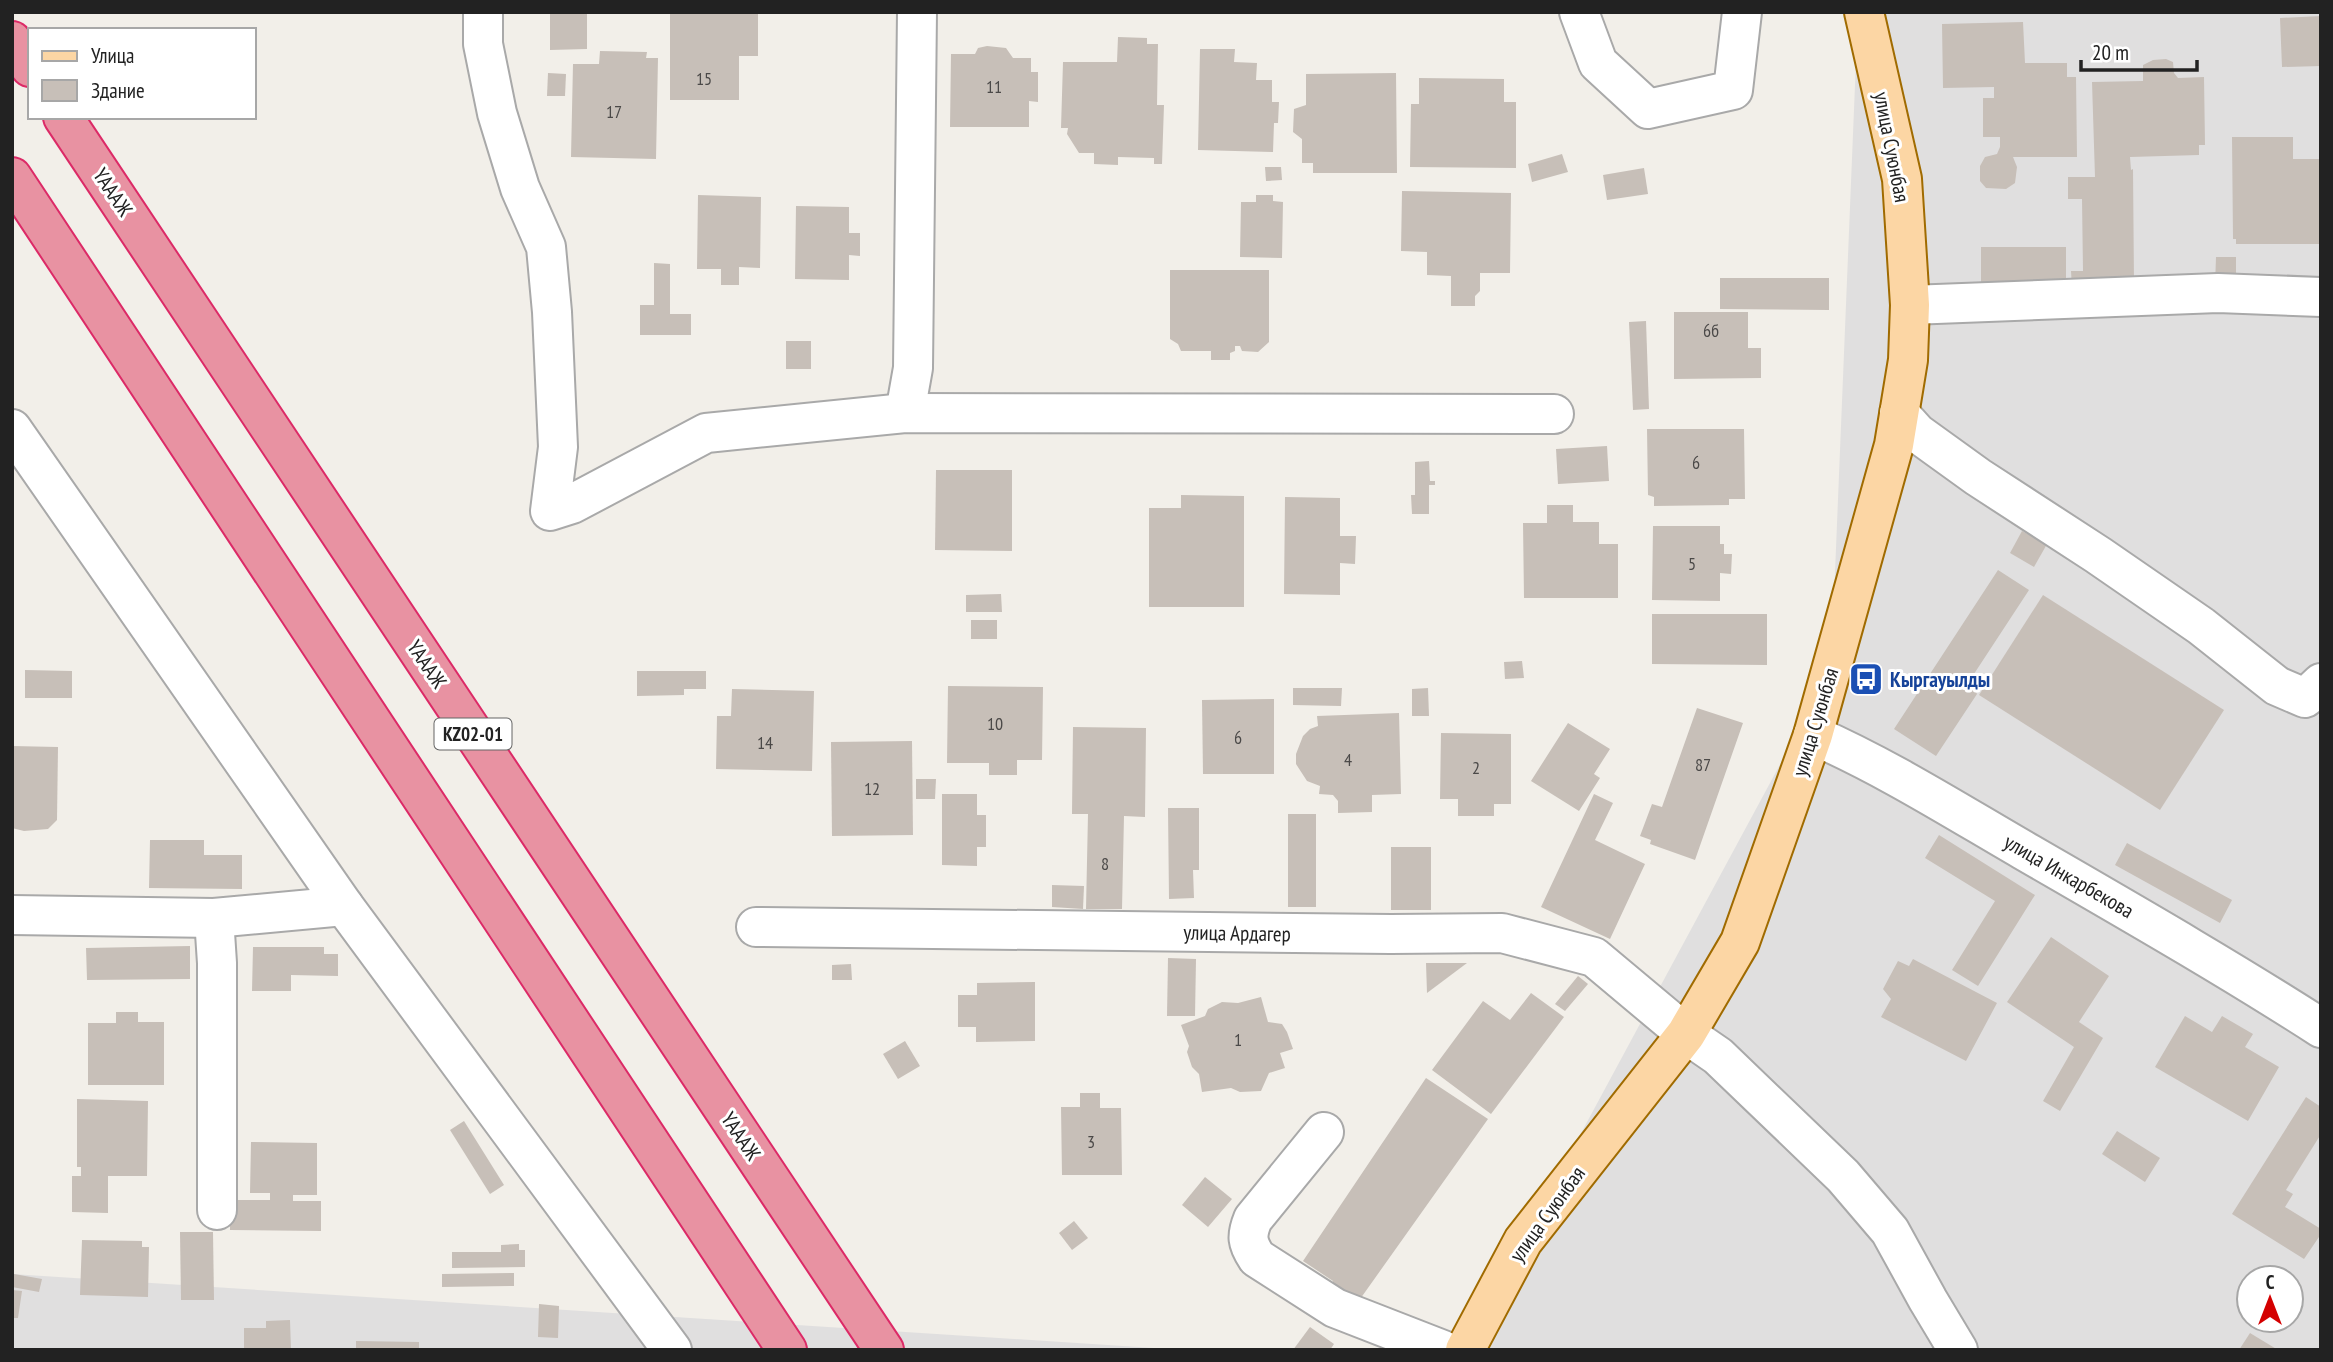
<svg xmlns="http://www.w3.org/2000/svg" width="2333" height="1362" font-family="'PT Sans Narrow',sans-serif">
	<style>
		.residential { fill: #e0dfdf; fill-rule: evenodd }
		.building { fill: #c7bfb8 }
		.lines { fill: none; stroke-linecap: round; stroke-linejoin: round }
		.minor-casing { stroke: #a9a9a9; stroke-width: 42 }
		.major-casing { stroke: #a06b00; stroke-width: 42 }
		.highway-casing { stroke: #dc2a67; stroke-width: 42 }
		.minor { stroke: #fff; stroke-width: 38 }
		.major { stroke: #fcd6a4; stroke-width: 38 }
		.highway { stroke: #e892a2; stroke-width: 38 }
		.labels { text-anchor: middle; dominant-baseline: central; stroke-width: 6; stroke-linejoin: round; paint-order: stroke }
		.number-label { font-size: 18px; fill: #4b4948 }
		.shield { fill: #fff; stroke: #646464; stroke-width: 2 }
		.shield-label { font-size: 19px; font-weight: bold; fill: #222 }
		.street-label { font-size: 21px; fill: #222; stroke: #fff }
		.transit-label { font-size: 21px; font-weight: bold; fill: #164399; stroke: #fff; text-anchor: start }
	</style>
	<rect width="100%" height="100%" fill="#f2efe9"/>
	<!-- residential -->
	<g class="residential">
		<path d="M1858,12H2321V1350H1464L1831,670ZM2249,1278H2291V1320H2249Z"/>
		<polygon points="12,1274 1184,1350 12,1350"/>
	</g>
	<!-- building -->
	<g class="building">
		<polygon points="550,12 587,12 587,49 550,50"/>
		<polygon points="670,12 758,12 758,56 739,56 739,100 670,100"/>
		<polygon points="2321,16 2321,66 2282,67 2280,18"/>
		<polygon points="2023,22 2025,63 2067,63 2067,77 2076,77 2077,157 2013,157 2017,167 2015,183 2006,189 1986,188 1980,181 1980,166 1985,157 1997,154 2000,147 2000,137 1983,137 1983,98 1994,98 1994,87 1943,88 1942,24"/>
		<polygon points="1118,37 1147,38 1147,44 1158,44 1157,105 1164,105 1162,164 1154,164 1154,158 1118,157 1118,165 1094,164 1094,153 1079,153 1067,134 1068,128 1061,128 1063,62 1117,62"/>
		<polygon points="987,46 1006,48 1013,58 1031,58 1031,72 1038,72 1038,102 1029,101 1029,127 950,127 951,54 975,54 978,48"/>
		<polygon points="1200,49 1235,49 1234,62 1257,63 1256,80 1272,80 1272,102 1279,102 1278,123 1274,123 1273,152 1198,150"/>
		<polygon points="600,51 647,52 646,58 658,58 656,159 571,157 573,64 599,64"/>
		<polygon points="2166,59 2173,62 2174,73 2178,78 2204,77 2205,145 2199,145 2199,155 2130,157 2131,170 2133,169 2134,283 2072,288 2071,271 2083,271 2082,199 2068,199 2068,177 2095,177 2092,82 2143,81 2143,65 2153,60"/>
		<polygon points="548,73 566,74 565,96 547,96"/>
		<polygon points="1396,73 1397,173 1313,173 1313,163 1302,163 1302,139 1293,132 1294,109 1306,105 1306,74"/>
		<polygon points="1419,78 1504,79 1504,102 1516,102 1516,168 1410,167 1411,104 1419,104"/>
		<polygon points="2232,137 2293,137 2293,159 2319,159 2321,244 2236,244 2236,239 2233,239"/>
		<polygon points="1562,154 1568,172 1532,182 1528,164"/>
		<polygon points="1265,167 1281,167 1282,180 1266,181"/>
		<polygon points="1644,168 1648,194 1607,200 1603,175"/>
		<polygon points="1402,191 1511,193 1510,273 1480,273 1480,291 1475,296 1475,306 1451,306 1451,276 1427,275 1427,252 1401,251"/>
		<polygon points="698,195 761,197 760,268 739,267 739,285 721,285 721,269 697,269"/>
		<polygon points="1256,195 1273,195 1273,201 1283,202 1282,258 1240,257 1241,202 1256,202"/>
		<polygon points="796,206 849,207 849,233 860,233 860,256 849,255 849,280 795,279"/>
		<polygon points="1981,247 2066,247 2066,288 1981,291"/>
		<polygon points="2216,257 2236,257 2236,285 2215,285"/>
		<polygon points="654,263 670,264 670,314 691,314 691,335 640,335 640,305 654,305"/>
		<polygon points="1170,270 1269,270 1269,342 1258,352 1242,351 1240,346 1235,346 1235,351 1230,353 1230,360 1211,360 1211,351 1181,351 1178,344 1170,339"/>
		<polygon points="1720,278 1829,278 1829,310 1720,309"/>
		<polygon points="1674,312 1748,312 1748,348 1761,348 1761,378 1674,379"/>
		<polygon points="1646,321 1649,409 1633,410 1629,322"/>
		<rect x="786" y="341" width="25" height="28"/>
		<polygon points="1647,429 1744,429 1745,499 1729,499 1729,505 1654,506 1654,497 1648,495"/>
		<polygon points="1607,446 1609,481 1558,484 1556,449"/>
		<polygon points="1429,461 1430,481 1435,481 1435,485 1429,485 1429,514 1412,514 1411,495 1415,495 1415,462"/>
		<polygon points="936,470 1012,470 1012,551 935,550"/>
		<polygon points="1181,495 1244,496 1244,607 1149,607 1149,508 1181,508"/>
		<polygon points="1285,497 1340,498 1340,536 1356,536 1355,564 1340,563 1340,595 1284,594"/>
		<polygon points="1547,505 1573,505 1573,522 1599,522 1599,544 1618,544 1618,598 1524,598 1523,523 1547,523"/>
		<polygon points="1653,526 1720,526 1720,544 1724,544 1724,554 1732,554 1731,574 1720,573 1720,601 1652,600"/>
		<polygon points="2022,531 2047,544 2034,567 2010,553"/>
		<polygon points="1998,570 2029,590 1970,680 1977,694 1936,756 1894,729"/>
		<polygon points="1001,594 1002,612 966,612 966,595"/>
		<polygon points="2043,595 2224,710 2160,810 1979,695"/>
		<polygon points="1652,614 1767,614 1767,665 1652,664"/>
		<rect x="971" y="620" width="26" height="19"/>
		<polygon points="1522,661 1524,678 1505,679 1504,662"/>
		<polygon points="25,670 72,671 72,698 25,698"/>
		<polygon points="637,671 706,671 706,689 684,689 684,695 637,696"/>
		<polygon points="948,686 1043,687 1042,760 1017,760 1017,775 989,775 989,763 947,763"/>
		<polygon points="1293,688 1342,688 1341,706 1293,705"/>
		<polygon points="1428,688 1429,716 1412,716 1412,689"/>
		<polygon points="732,689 814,691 812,771 716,769 717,716 731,716"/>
		<polygon points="1274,699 1274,774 1203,774 1202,700"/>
		<polygon points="1697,708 1743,723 1695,860 1650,844 1651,840 1640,836 1652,804 1662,807"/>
		<polygon points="1399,713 1401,794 1372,795 1372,812 1338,813 1338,801 1333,795 1319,794 1320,786 1307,781 1296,764 1296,754 1303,736 1310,729 1318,726 1317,716"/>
		<polygon points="1568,723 1610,749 1594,774 1600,778 1579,811 1531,781"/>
		<polygon points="1073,727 1146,728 1145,817 1124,816 1122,909 1086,909 1088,814 1072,814"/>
		<polygon points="1441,733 1511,734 1511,804 1494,804 1494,816 1458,816 1458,799 1440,799"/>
		<polygon points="912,741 913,835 832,836 831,742"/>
		<polygon points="12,746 58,747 57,820 48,829 24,831 12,828"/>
		<polygon points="916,779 936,779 935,799 916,799"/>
		<polygon points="942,794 977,794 977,815 986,815 986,847 977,847 977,866 942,865"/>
		<polygon points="1594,794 1613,803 1595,840 1645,864 1610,939 1541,907"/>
		<polygon points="1168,808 1199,808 1199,870 1193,870 1194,898 1169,899"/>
		<rect x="1288" y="814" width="28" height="93"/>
		<polygon points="1939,835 2035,895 1978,986 1952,970 1995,901 1925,858"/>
		<polygon points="150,840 204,840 204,855 242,855 242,889 149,888"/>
		<polygon points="2127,843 2232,900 2220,923 2115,865"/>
		<rect x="1391" y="847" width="40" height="63"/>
		<polygon points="1052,885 1084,886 1083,909 1052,907"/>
		<polygon points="2051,937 2109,976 2079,1022 2103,1038 2060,1111 2043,1101 2074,1047 2007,1002"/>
		<polygon points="190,946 190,979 87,980 86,948"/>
		<polygon points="253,947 324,947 324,954 338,954 338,976 291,975 291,991 252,991"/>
		<polygon points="1168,958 1196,959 1195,1016 1167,1016"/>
		<polygon points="1913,959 1997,1003 1966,1061 1881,1017 1891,999 1883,989 1898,961 1909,966"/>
		<polygon points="1426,963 1467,963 1427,993"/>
		<polygon points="851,964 852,980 832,980 832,965"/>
		<polygon points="1578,976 1588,984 1565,1011 1555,1004"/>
		<polygon points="1035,982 1035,1041 976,1042 976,1027 958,1027 958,995 977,995 977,983"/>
		<polygon points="1531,993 1564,1017 1491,1114 1432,1070 1483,1001 1510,1020"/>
		<polygon points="1261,997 1268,1022 1282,1024 1287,1032 1293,1049 1280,1053 1285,1068 1269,1073 1261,1091 1240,1092 1231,1088 1202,1092 1199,1074 1192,1067 1187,1052 1189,1046 1181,1025 1205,1016 1208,1009 1222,1002 1238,1003"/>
		<polygon points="116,1012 138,1012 138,1022 164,1022 164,1085 88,1085 88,1023 116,1023"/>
		<polygon points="2185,1016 2212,1032 2222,1016 2253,1034 2245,1047 2279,1067 2248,1121 2155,1067"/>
		<polygon points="905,1041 920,1066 898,1079 883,1054"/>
		<polygon points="1426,1078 1488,1119 1358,1302 1330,1289 1333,1281 1303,1261"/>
		<polygon points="1080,1093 1100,1093 1100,1108 1121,1108 1122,1175 1062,1175 1061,1107 1080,1107"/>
		<polygon points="2306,1097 2321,1107 2321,1134 2286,1190 2293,1194 2285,1207 2321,1229 2321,1234 2304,1259 2232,1214"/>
		<polygon points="77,1099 148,1101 147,1176 108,1176 108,1213 72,1212 72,1176 81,1176 81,1167 77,1167"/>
		<polygon points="464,1121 504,1185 490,1194 450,1130"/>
		<polygon points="2117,1131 2160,1158 2145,1182 2102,1154"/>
		<polygon points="251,1142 317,1143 317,1195 293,1195 293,1201 321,1201 321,1231 230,1230 230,1200 270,1200 270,1193 250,1193"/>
		<polygon points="1205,1177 1232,1199 1208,1227 1182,1205"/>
		<polygon points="1074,1221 1088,1238 1072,1250 1059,1233"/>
		<polygon points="180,1232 213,1232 214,1300 181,1300"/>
		<polygon points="82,1240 142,1241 142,1247 149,1247 148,1297 80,1295"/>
		<polygon points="519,1244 519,1250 525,1250 525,1267 452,1268 452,1252 501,1252 501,1245"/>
		<polygon points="514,1273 514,1286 442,1287 442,1274"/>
		<polygon points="14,1274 42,1279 39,1292 12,1287"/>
		<polygon points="12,1290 22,1291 18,1318 12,1318"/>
		<polygon points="539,1304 559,1306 558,1338 538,1337"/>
		<polygon points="290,1320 291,1350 244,1349 244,1328 266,1328 266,1321"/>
		<polygon points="1310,1327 1334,1344 1330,1350 1293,1350"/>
		<polygon points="2250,1333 2278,1350 2239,1350"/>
		<polygon points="356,1341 419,1342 419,1350 356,1350"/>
	</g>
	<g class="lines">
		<!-- minor casing -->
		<g class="minor-casing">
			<g id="minor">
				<polyline points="483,12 483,44 497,113 520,188 546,247 552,312 558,447 550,511 572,504 706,433 905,413 1554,414"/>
				<polyline points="1579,12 1598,63 1648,109 1733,90 1742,12"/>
				<polyline points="1910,305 2218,293 2321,297"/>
				<polyline points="905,413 913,368 917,12"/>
				<polyline points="1899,413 1917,433 1978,477 2098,555 2201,626 2277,686 2305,698 2321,683"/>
				<polyline points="12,429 344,906 672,1350"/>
				<path d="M1813,735C1886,767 1954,810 2023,850C2123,908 2223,965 2321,1028"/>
				<polyline points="12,915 214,918 344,906"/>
				<polyline points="214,918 217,963 217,1210"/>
				<polyline points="756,927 1391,934 1502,933 1594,957 1686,1034 1718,1056 1843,1176 1890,1231 1928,1300 1958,1350"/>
				<path d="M1324,1132L1253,1219C1246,1236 1247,1243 1257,1258L1335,1308L1443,1350"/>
			</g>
		</g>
		<!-- major casing -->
		<g class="major-casing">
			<polyline id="major" points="1465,1350 1523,1241 1686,1034 1740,942 1813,735 1894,445 1908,360 1910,305 1902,179 1864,12"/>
		</g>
		<!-- highway casing -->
		<g class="highway-casing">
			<g id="highway">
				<polyline points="12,41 30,67"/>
				<polyline points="63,117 884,1350"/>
				<polyline points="12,177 787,1350"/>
			</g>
		</g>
		<!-- minor -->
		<use href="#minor" class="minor"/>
		<!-- major -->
		<use href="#major" class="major"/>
		<!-- highway -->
		<use href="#highway" class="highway"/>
	</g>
	<!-- icons -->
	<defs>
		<g id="bus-square" transform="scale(1.75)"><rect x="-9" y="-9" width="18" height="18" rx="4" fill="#1a4fb4" stroke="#fff"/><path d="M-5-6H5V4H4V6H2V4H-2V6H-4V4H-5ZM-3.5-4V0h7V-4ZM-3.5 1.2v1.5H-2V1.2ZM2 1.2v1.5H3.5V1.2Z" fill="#fff"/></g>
	</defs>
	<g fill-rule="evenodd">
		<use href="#bus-square" x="1866" y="679"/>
	</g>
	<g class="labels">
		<!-- number labels -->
		<g class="number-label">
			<text x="704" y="78">15</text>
			<text x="994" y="86">11</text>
			<text x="614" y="111">17</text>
			<text x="1711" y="330">6б</text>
			<text x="1696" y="462">6</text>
			<text x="1692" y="563">5</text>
			<text x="995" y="723">10</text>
			<text x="1238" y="737">6</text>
			<text x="765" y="742">14</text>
			<text x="1348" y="759">4</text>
			<text x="1703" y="764">87</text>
			<text x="1476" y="767">2</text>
			<text x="872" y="788">12</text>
			<text x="1105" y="863">8</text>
			<text x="1238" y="1039">1</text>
			<text x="1091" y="1141">3</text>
		</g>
		<!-- shield labels -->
		<rect class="shield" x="434.5" y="718.5" width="77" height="31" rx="5"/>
		<g class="shield-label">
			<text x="473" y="734">KZ02-01</text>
		</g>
		<!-- street labels -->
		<g class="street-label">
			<text transform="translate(1892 147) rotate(79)">улица Суюнбая</text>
			<text transform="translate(113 192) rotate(56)">ҮАААЖ</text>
			<text transform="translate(427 664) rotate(56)">ҮАААЖ</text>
			<text transform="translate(1815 722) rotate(-73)">улица Суюнбая</text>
			<text transform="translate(2069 876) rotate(30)">улица Инкарбекова</text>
			<text transform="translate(1237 933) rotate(1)">улица Ардагер</text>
			<text transform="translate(741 1136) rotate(56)">ҮАААЖ</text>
			<text transform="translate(1547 1214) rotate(-54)">улица Суюнбая</text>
		</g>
		<!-- transit labels -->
		<g class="transit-label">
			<text x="1890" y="679">Кыргауылды</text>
		</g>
	</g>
	<!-- border -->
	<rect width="2333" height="1362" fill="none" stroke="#222222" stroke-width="28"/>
	<!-- legend -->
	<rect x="28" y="28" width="228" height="91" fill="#ffffff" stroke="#a7a7a7" stroke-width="2"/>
	<rect x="42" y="51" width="35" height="10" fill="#fcd6a4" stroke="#a7a7a7" stroke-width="2"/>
	<text x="91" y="63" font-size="21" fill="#222222">Улица</text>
	<rect x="42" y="80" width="35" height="21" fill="#c7bfb8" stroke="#a7a7a7" stroke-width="2"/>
	<text x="91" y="98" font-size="21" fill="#222222">Здание</text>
	<!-- north arrow -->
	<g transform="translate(2270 1299)"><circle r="33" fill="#ffffff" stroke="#a7a7a7" stroke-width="2"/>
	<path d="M0-5L12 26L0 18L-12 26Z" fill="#d40000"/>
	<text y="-10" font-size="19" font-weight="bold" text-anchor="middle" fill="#222222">С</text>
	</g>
	<!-- scale -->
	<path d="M2081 60v10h116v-10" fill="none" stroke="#222222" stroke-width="3.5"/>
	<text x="2092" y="60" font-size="21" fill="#222222" stroke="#ffffff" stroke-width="5" paint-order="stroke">20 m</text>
</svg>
